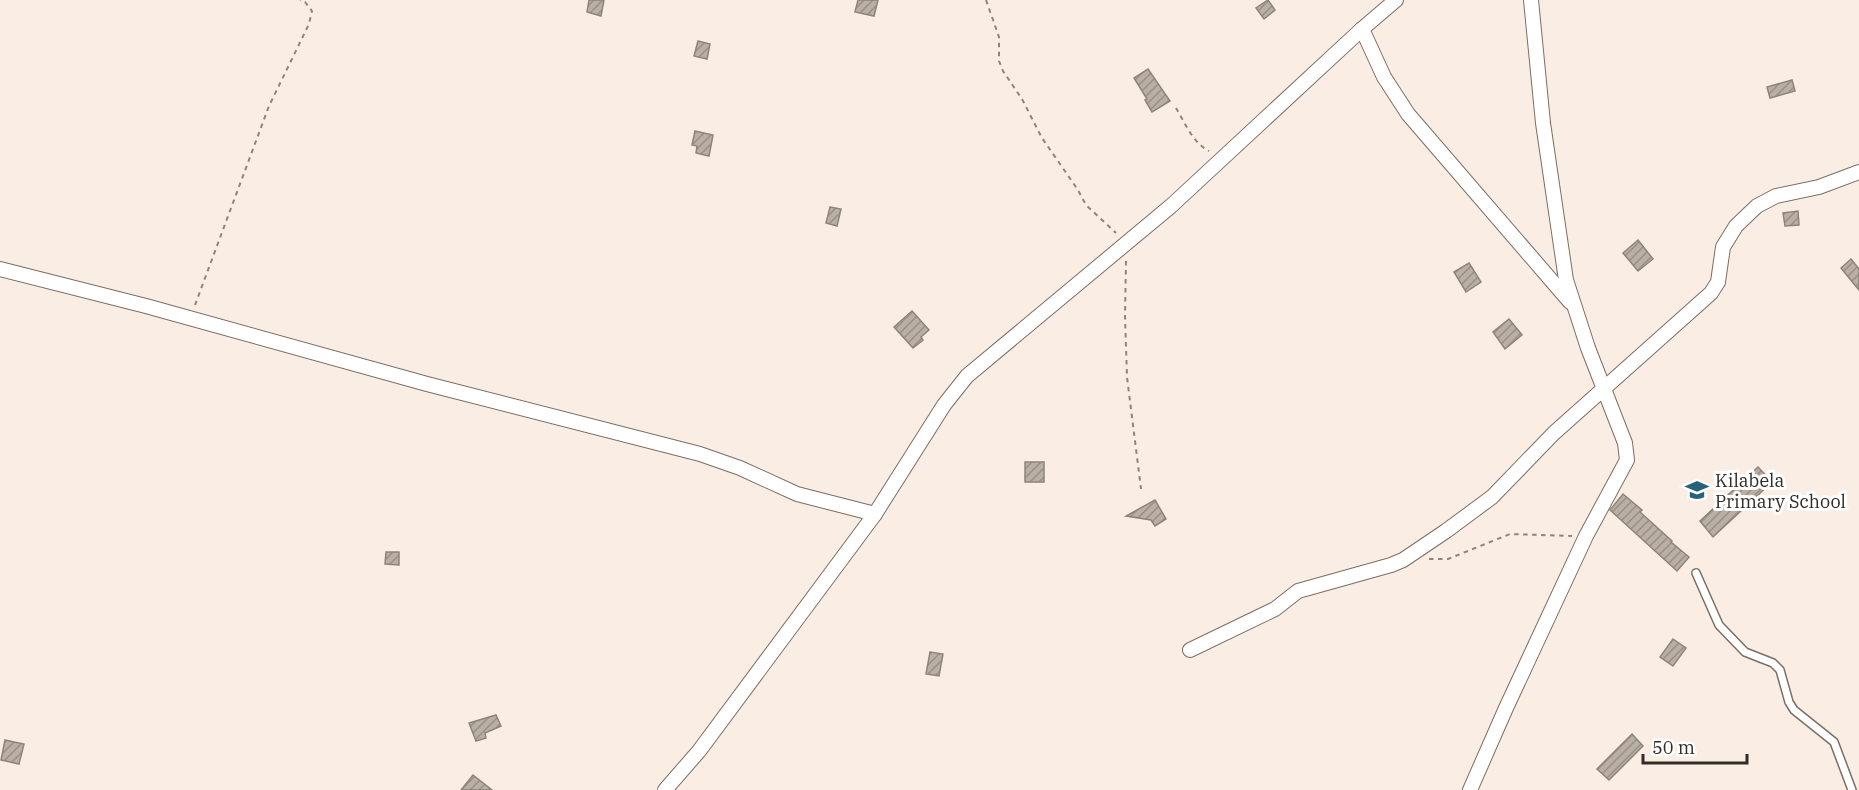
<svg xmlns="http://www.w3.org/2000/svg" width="1859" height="790" font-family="'IBM Plex Serif',serif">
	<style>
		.building { fill: url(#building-hatch); stroke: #8f847a; stroke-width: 1.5 }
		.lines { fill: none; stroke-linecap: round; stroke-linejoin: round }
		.lane-casing { stroke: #796f65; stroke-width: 10 }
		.street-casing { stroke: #796f65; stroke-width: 16 }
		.path { stroke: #8c847d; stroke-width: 2; stroke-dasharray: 4.5 4.5; stroke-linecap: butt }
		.lane { stroke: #fff; stroke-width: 7 }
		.street { stroke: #fff; stroke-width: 14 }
		.labels { text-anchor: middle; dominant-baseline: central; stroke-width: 6; stroke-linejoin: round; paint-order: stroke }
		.poi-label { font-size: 18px; fill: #2f2b27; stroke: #fff; text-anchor: start }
	</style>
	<defs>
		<pattern id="building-hatch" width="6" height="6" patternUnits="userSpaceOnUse" patternTransform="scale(1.5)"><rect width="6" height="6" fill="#baafa5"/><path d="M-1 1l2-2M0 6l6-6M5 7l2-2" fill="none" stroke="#988f86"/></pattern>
	</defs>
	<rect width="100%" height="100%" fill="#faeee4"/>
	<!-- building -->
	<g class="building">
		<polygon points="589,0 604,0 601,16 587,12"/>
		<polygon points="858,0 878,0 874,16 855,12"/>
		<polygon points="1268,0 1275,10 1264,19 1256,8"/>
		<polygon points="698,41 710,44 707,59 694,56"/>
		<polygon points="1148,69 1170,101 1152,112 1145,100 1147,99 1134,78"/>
		<polygon points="1792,80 1795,91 1770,98 1767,87"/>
		<polygon points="695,131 713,135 709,156 696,153 697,146 692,145"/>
		<polygon points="830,207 841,209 837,226 826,223"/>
		<polygon points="1798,211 1799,225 1785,226 1783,213"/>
		<polygon points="1638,240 1653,259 1638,271 1623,253"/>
		<polygon points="1851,259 1859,269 1859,290 1841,268"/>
		<polygon points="1469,263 1481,282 1466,292 1454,272"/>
		<polygon points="912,311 929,330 921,337 923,340 913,348 894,327"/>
		<polygon points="1509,319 1522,335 1505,349 1493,332"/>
		<rect x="1025" y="462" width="19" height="20"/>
		<polygon points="1758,467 1772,482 1713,537 1700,521"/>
		<polygon points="1623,494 1642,510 1640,512 1672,541 1671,542 1689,557 1677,571 1610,510"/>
		<polygon points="1155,500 1166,519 1155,526 1151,520 1126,516"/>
		<polygon points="386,552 399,552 399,565 385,564"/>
		<polygon points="1673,639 1686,648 1673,666 1660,657"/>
		<polygon points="930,652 943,654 939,676 926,674"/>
		<polygon points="496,715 501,726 485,733 486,738 476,741 469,723"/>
		<polygon points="1632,734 1643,746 1609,780 1597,769"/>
		<polygon points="5,740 24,744 19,764 1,760"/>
		<polygon points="473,775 492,790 461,790"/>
	</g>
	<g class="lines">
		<!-- lane casing -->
		<g class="lane-casing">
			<polyline id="lane" points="1696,573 1719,625 1745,652 1773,663 1780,670 1789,702 1794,710 1834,742 1852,790"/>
		</g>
		<!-- street casing -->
		<g class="street-casing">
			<g id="street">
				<polyline points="1362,29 1384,77 1408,114 1570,302"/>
				<polyline points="0,269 146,306 427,384 700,454 740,468 797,494 875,514"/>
				<polyline points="1190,650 1275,609 1298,591 1391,565 1403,560 1446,531 1492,497 1554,433 1711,293 1718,282 1723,247 1736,226 1757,206 1776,196 1819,187 1859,172"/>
				<polyline points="665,790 699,751 875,514 944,405 967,376 1171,206 1362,29 1396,0"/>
				<polyline points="1470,790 1506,708 1586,536 1627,460 1625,443 1588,348 1566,280 1543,123 1531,0"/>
			</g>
		</g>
		<!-- path -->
		<g class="path">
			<polyline points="986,0 999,37 999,61 1003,71 1022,99 1042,138 1078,190 1086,205 1116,233"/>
			<path d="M1176,108C1185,123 1193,143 1209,151"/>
			<polyline points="1126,261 1125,316 1127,377 1141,489"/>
			<polyline points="195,305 269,106 309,24 312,11 305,2 300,0"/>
			<polyline points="1429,559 1448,559 1510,534 1572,536"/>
		</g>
		<!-- lane -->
		<use href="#lane" class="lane"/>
		<!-- street -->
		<use href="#street" class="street"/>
	</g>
	<!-- icons -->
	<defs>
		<g id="school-bare" transform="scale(1.8)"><path d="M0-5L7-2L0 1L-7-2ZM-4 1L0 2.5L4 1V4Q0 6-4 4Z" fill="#26637a" stroke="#fff" stroke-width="2.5" paint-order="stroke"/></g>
	</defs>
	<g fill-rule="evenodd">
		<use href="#school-bare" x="1697" y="490"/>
	</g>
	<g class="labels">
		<!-- poi labels -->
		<g class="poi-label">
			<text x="1715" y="480">Kilabela<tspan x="1715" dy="21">Primary School</tspan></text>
		</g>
	</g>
	<!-- scale -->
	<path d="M1643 754v9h104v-9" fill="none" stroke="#2f2b27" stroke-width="3"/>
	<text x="1652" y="754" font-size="18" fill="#2f2b27" stroke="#ffffff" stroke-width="4.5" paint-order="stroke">50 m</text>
</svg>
